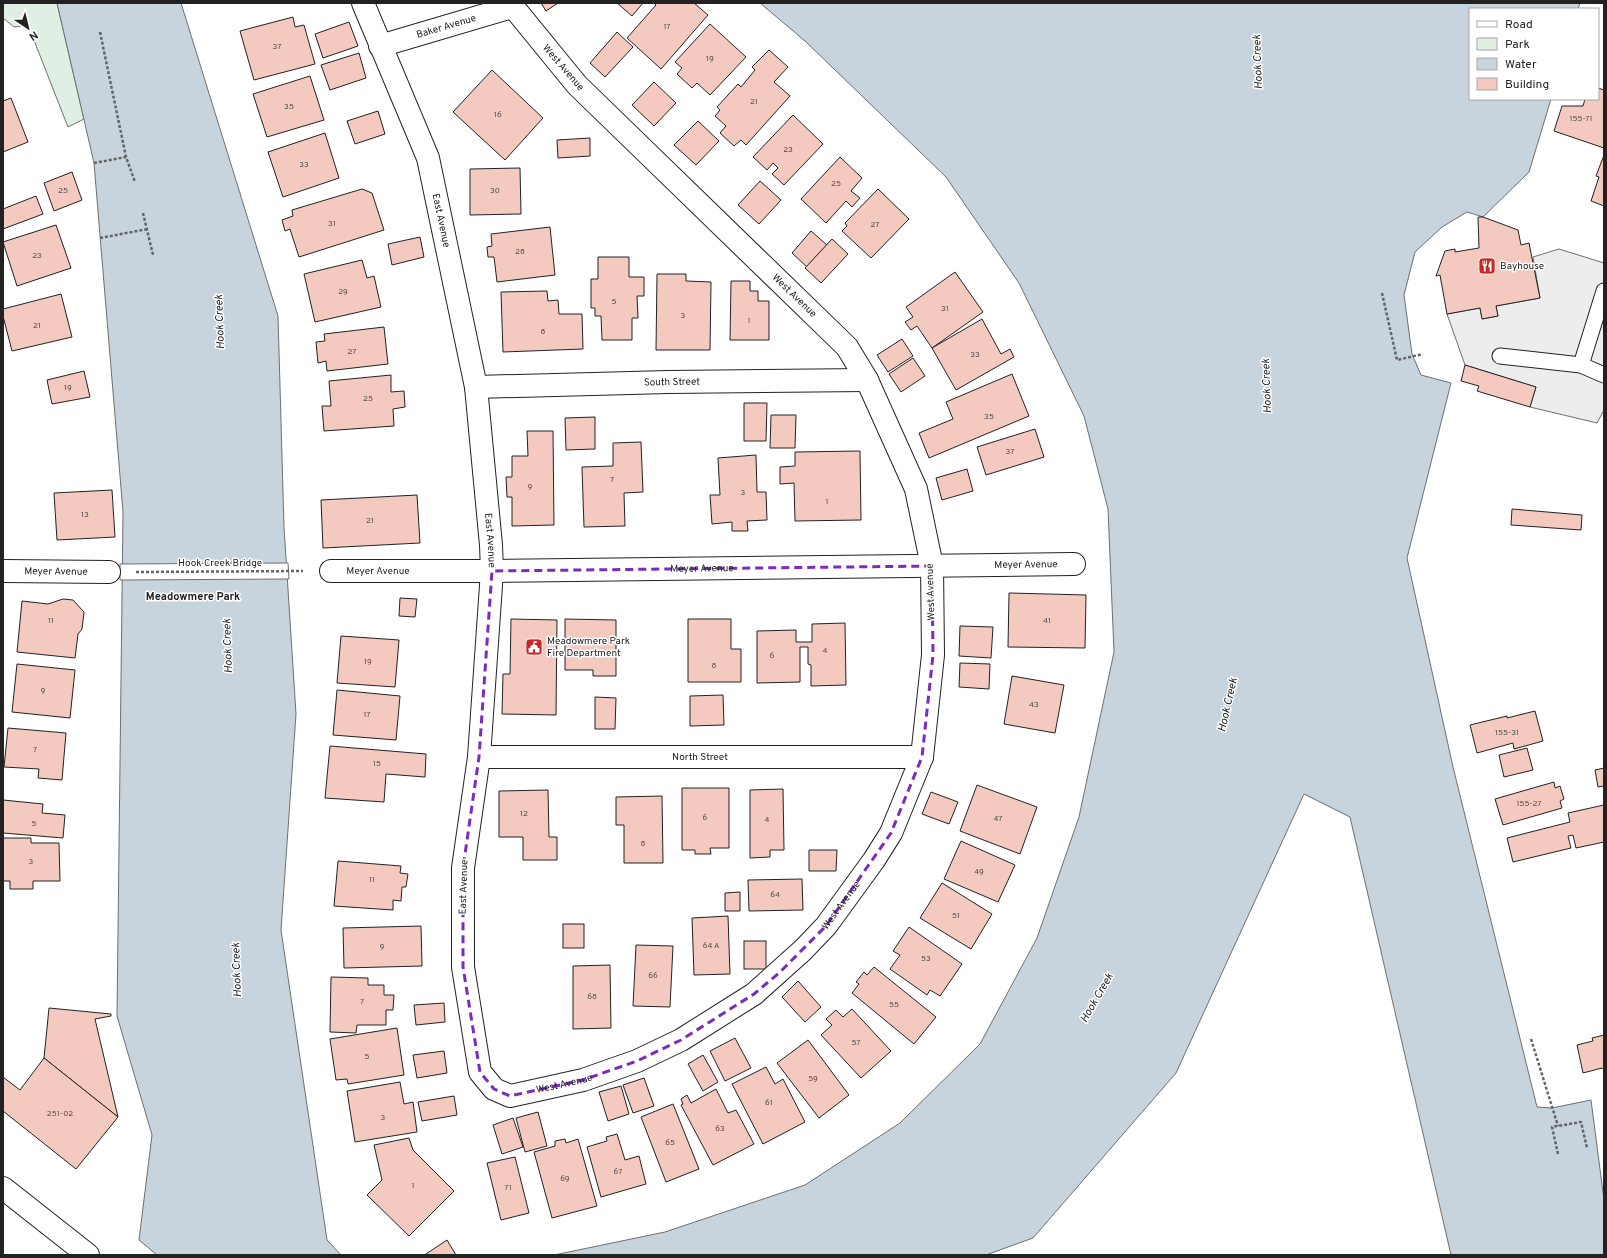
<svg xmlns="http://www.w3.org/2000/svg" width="1607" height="1258" font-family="Overpass,sans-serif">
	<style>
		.green { fill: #e0efe3; stroke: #6f6f6f }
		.parking { fill: #ededed; stroke: #6f6f6f }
		.water { fill: #c7d3dd; stroke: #6f6f6f }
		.pier { fill: #fff; stroke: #6f6f6f }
		.building { fill: #f3c9c0; stroke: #222 }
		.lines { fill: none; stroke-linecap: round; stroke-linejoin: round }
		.service-casing { stroke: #222; stroke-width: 17 }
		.minor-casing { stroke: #222; stroke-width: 24 }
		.trunk-casing { stroke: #222; stroke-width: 24 }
		.path { stroke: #646464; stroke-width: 2.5; stroke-dasharray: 3 2; stroke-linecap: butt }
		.service { stroke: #fff; stroke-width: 15 }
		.minor { stroke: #fff; stroke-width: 22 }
		.trunk { stroke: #fff; stroke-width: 22 }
		.marked { fill: none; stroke: #7b2cbf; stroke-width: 3; stroke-dasharray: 8 5; stroke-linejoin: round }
		.labels { text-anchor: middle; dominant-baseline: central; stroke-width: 3; stroke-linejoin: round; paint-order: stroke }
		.number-label { font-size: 8px; fill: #564c4a }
		.street-label { font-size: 10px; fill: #222; stroke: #fff }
		.poi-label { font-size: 10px; fill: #222; stroke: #fff; text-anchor: start }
		.water-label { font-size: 11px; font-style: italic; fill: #222; stroke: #fff }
		.neighbourhood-label { font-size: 11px; font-weight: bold; fill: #222; stroke: #fff }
	</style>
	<rect width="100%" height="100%" fill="#fff"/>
	<!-- green -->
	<polygon class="green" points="3,3 57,3 84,119 68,127 28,25 14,27 3,18"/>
	<!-- parking -->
	<polygon class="parking" points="1559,249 1604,263 1604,410 1597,423 1530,407 1536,387 1465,365 1447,314 1480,308 1482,319 1498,316 1496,306 1540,298 1533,257"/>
	<!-- water -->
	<g class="water">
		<polygon points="57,3 181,3 278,316 284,527 296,714 281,930 327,1240 341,1255 157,1255 139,1240 152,1135 117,1016 123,512 94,163"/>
		<polygon points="760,3 1580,3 1578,9 1470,9 1470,99 1551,99 1529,172 1483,217 1467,212 1442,227 1415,252 1404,295 1412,354 1421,375 1451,383 1407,558 1453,767 1537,1107 1552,1108 1591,1100 1604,1200 1604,1255 1451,1255 1350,817 1304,794 1176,1073 1033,1238 986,1255 554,1255 665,1232 805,1185 900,1123 980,1044 1037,938 1079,817 1114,652 1108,509 1084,416 1019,283 946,177 805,41"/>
	</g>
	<!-- pier -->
	<polygon class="pier" points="288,563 289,579 120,580 120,564"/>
	<!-- building -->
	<g class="building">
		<polygon points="541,3 558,3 546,11"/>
		<polygon points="617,3 643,3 632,16"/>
		<polygon points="654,3 694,3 708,15 661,69 627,38 656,5"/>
		<polygon points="293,17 295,27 304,25 315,64 254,80 240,31"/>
		<polygon points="349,22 358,46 323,58 315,34"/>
		<polygon points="710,24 746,57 710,95 697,83 692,88 677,74 682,68 675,62"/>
		<polygon points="617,32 633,47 605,77 590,63"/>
		<polygon points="769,50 788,67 774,82 790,96 746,145 741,140 734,146 720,133 726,126 715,116 720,110 717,107 738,84 741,87 755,70 752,67"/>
		<polygon points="359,53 366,78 330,90 321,65"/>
		<polygon points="492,70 543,118 505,160 453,112"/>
		<polygon points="310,76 324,120 267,137 253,94"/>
		<polygon points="654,82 676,103 654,126 632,105"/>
		<polygon points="1598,88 1604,90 1604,148 1554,131 1562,106 1583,106 1585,99 1598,99"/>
		<polygon points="11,98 28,142 3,152 3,101"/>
		<polygon points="378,111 385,134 355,144 347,121"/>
		<polygon points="793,115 823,144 784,185 772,174 778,168 773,163 767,170 753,157"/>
		<polygon points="698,121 719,141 696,165 674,145"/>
		<polygon points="325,133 339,178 283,197 268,152"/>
		<polygon points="590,138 590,156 558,158 557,140"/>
		<polygon points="1604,155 1604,206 1591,201 1599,177 1596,176"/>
		<polygon points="840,157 862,178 851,191 860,198 852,207 846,201 826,223 801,199"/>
		<polygon points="520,168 521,214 470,215 470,169"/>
		<polygon points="72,172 82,200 54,211 44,183"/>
		<polygon points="760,181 781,200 759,224 738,205"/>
		<polygon points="362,189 372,193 384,230 299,257 290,229 285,231 282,220 293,216 292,210"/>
		<polygon points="878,189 909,219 871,258 842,231 847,226 845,223"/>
		<polygon points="36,196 43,214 3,229 3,209"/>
		<polygon points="1478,217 1483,217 1518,230 1521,245 1529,243 1540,298 1496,306 1498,316 1482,319 1480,308 1447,314 1440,275 1436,276 1445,251 1455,249 1455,252 1479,248"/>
		<polygon points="56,225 71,268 17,286 3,242"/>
		<polygon points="550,227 555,275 497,282 494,257 488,257 487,247 492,246 491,234"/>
		<polygon points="811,231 827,245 807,267 792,253"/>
		<polygon points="420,237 424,257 392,265 388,244"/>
		<polygon points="832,239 848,254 821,283 805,268"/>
		<polygon points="598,257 629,257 629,277 644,277 644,296 637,296 638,318 632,318 632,340 602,340 601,316 595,316 595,308 591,308 591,279 598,279"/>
		<polygon points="362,260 367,278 374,276 381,307 315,322 304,274"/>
		<polygon points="955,272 983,312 932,348 917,326 911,330 905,322 913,317 906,307"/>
		<polygon points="657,274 686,274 686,281 711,282 710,350 656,350"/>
		<polygon points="731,281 750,281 750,291 758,291 758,301 769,301 769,340 730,340"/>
		<polygon points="547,291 548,301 558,300 559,314 582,314 583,349 503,352 501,292"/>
		<polygon points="61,294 72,337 12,351 3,316 3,309"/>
		<polygon points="982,319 1001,354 1010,349 1014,357 956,390 932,348"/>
		<polygon points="384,327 388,364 327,371 326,361 318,363 316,342 325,341 324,334"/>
		<polygon points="902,339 913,356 888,372 877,355"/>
		<polygon points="913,358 925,376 901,392 889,374"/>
		<polygon points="1465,365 1536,387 1530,407 1477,391 1479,386 1461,381"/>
		<polygon points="84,371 90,397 52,404 47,380"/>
		<polygon points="1012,374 1029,416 929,458 919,433 953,419 946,402"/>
		<polygon points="391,375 391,392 404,391 405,407 393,409 394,426 324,431 322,406 331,406 329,381"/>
		<polygon points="744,403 767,403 766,441 744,441"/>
		<polygon points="771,415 796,415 795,448 770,448"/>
		<polygon points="595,417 595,449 566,450 565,418"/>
		<polygon points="1035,429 1044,457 986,475 977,447"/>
		<polygon points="527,431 553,431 554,525 512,526 512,497 507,497 506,477 512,477 512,456 528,456"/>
		<polygon points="641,442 643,492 624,493 625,526 584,527 582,467 613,466 613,443"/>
		<polygon points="860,451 861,520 795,521 794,483 780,484 780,467 795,466 795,452"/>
		<polygon points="756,455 757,492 766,492 767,520 747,521 748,531 732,531 732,522 712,524 710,495 720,495 718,458"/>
		<polygon points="967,469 973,491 942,500 936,478"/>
		<polygon points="112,490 115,537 57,540 54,493"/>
		<polygon points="417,495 420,543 323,548 321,500"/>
		<polygon points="1512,509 1582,515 1581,530 1511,525"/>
		<polygon points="1009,593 1086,595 1085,648 1008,647"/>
		<polygon points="400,598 417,599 415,617 399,616"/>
		<polygon points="63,599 73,600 84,612 82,629 78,634 75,658 17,652 22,601 48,604"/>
		<polygon points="511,619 557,620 556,715 502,714 503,674 510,674"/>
		<polygon points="565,619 616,620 616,676 593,676 593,670 565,670"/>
		<polygon points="688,619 731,619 731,649 741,649 741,682 688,682"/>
		<polygon points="845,623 846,685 811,686 811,665 808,664 808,647 800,647 800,682 757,683 757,631 796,630 796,642 812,642 812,624"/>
		<polygon points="960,626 993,627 991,658 959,656"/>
		<polygon points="341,636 399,640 395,687 337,683"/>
		<polygon points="960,663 990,664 989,689 959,687"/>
		<polygon points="17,664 75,670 70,718 12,712"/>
		<polygon points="1012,676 1064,685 1055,733 1004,724"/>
		<polygon points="337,690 400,696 396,740 333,735"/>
		<polygon points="723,695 724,725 690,726 690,696"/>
		<polygon points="595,697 616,698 615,729 595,729"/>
		<polygon points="1535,711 1543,741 1514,749 1513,743 1477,753 1470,725 1507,716 1507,718"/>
		<polygon points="8,728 66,733 62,780 38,778 39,769 4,767"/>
		<polygon points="330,746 426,754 425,777 386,774 384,802 325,798"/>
		<polygon points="1527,748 1533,770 1504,777 1499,755"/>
		<polygon points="1604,768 1604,786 1598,787 1595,770"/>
		<polygon points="1554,782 1555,788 1560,786 1564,799 1560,801 1562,808 1503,825 1495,799"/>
		<polygon points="977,785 1037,807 1020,854 960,831"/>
		<polygon points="682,788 729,788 729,848 710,848 711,854 695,854 695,850 682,850"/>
		<polygon points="783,789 784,850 770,850 770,857 750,858 750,790"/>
		<polygon points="548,790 549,837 557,837 557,860 523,860 523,837 499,837 499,791"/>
		<polygon points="931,792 958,802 949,824 922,814"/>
		<polygon points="662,796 663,863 624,863 624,825 616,825 616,797"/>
		<polygon points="3,800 43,804 42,813 65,815 63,838 3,833"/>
		<polygon points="1604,805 1604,842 1576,848 1573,835 1568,836 1571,848 1513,862 1507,838 1570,822 1568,813"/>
		<polygon points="3,838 31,838 31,843 59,843 60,881 33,881 33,889 10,889 10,881 3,881"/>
		<polygon points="961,841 1015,865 998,902 944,879"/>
		<polygon points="809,850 837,850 836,871 809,871"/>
		<polygon points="338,861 401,866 400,873 408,874 406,887 402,887 401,901 393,900 393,910 334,906"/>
		<polygon points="802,879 803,910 749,911 748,880"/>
		<polygon points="942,883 992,914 971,949 920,918"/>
		<polygon points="740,892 740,911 725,911 725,893"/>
		<polygon points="728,916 730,974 694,975 692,918"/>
		<rect x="563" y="924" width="21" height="24"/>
		<polygon points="421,926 422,966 344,968 343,928"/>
		<polygon points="909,927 962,964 940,996 930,990 927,995 890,969 900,955 893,951"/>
		<rect x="744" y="941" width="22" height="28"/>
		<polygon points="636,945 673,946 670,1007 633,1006"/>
		<polygon points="610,965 611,1028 573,1029 573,966"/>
		<polygon points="874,967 936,1017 914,1044 852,993 859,984 856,982 864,972 867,975"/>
		<polygon points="331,977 368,978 368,985 384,985 384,995 394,995 393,1010 386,1010 386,1025 357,1025 356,1033 330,1032"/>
		<polygon points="798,981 821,1007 805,1022 782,997"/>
		<polygon points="444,1003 445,1022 416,1025 414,1005"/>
		<polygon points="49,1008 111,1014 111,1016 95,1019 118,1117 44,1058"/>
		<polygon points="852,1009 891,1051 861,1078 821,1035 832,1025 826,1019 836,1010 843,1017"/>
		<polygon points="397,1028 404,1075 348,1084 347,1079 336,1080 330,1039"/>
		<polygon points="1604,1035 1604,1070 1602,1068 1583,1073 1577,1045 1593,1041 1592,1038"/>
		<polygon points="735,1038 751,1068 725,1081 710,1051"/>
		<polygon points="808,1040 849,1095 819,1118 777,1063"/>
		<polygon points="444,1051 447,1073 417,1078 413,1055"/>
		<polygon points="703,1055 718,1082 703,1091 688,1064"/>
		<polygon points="44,1058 118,1117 76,1169 3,1111 3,1077 20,1090"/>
		<polygon points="766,1067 775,1084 783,1079 805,1122 763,1144 732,1084"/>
		<polygon points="644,1078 654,1106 633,1113 623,1085"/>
		<polygon points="400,1082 404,1104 413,1102 417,1132 355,1142 347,1091"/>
		<polygon points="621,1086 629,1114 608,1121 599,1092"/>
		<polygon points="716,1089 728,1113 736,1110 754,1144 713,1165 681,1105 683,1104 681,1099 687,1095 691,1103"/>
		<polygon points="454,1096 457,1115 422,1121 418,1102"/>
		<polygon points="673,1104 699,1169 666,1182 641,1117"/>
		<polygon points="538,1112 547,1146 525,1152 516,1118"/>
		<polygon points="513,1118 523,1147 502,1154 493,1125"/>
		<polygon points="617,1134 625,1160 639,1156 646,1184 601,1197 587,1147 607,1141 606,1137"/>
		<polygon points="409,1138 413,1150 454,1191 409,1236 367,1195 382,1180 374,1145"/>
		<polygon points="565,1139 566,1143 578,1139 597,1206 552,1218 534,1152 555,1146 555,1141"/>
		<polygon points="515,1157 529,1213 501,1220 487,1163"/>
		<polygon points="447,1240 456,1255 426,1255 426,1254"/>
	</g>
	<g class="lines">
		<!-- service casing -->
		<g class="service-casing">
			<g id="service">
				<polyline points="1604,291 1581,365 1604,375"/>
				<polyline points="1500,356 1581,365"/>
			</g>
		</g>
		<!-- minor casing -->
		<g class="minor-casing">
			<g id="minor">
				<path id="s1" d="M363,3L428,158L476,387L491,545L492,571L479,757L463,868V967L480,1072L494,1089L510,1096L583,1080L637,1061L681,1040L754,994L803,950L826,926L874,860L891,833L922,757L933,655L932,566L916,489L867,380L847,347L577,85L510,3"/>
				<path id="s2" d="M380,46L512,7"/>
				<path id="s3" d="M476,387L668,382L867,380"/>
				<path id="s4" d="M3,571L109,572"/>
				<path id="s5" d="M331,571H492L1074,564"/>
				<path id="s6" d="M479,757H922"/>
			</g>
		</g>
		<!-- trunk casing -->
		<g class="trunk-casing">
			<polyline id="trunk" points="3,1188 88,1255"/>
		</g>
		<!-- path -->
		<g class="path">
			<polyline points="100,32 126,157 135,182"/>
			<polyline points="94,163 126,157"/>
			<polyline points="143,213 153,255"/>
			<polyline points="100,238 148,229"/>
			<polyline points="1382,293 1397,360 1423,354"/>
			<polyline points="136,572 303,571"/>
			<polyline points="1531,1039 1558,1126"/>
			<polyline points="1558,1154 1552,1127 1581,1122 1587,1148"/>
		</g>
		<!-- service -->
		<use href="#service" class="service"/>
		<!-- minor -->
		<use href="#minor" class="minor"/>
		<!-- trunk -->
		<use href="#trunk" class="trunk"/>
	</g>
	<!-- marked area -->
	<path class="marked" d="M932,566L933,655L922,757L891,833L826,926L779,973L754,994L681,1040L637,1061L583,1080L510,1096L494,1089L480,1072L463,967V868L479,757L492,571Z"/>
	<!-- icons -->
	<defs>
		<g id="restaurant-square" transform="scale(0.9)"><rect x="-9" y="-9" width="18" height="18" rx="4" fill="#c62828" stroke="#fff"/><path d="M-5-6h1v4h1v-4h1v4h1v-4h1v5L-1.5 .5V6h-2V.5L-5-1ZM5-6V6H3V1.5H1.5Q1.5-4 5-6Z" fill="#fff"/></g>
		<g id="civic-square" transform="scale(0.9)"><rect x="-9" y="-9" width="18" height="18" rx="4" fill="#c62828" stroke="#fff"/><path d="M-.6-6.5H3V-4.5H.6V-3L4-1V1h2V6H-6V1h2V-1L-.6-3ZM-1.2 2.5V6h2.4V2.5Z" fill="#fff"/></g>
	</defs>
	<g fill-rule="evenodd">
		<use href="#restaurant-square" x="1487" y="266"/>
		<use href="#civic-square" x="534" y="647"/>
	</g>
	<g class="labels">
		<!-- number labels -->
		<g class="number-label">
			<text x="667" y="27">17</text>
			<text x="277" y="47">37</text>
			<text x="710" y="59">19</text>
			<text x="754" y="102">21</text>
			<text x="289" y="107">35</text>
			<text x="498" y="115">16</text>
			<text x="1581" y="119">155-71</text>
			<text x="788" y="150">23</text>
			<text x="304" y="165">33</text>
			<text x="836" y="184">25</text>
			<text x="63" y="191">25</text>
			<text x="495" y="191">30</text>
			<text x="332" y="224">31</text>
			<text x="875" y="225">27</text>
			<text x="520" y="252">28</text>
			<text x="37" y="256">23</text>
			<text x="343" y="292">29</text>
			<text x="614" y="302">5</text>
			<text x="945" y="309">31</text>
			<text x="683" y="316">3</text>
			<text x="749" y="321">1</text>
			<text x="37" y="326">21</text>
			<text x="543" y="332">8</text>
			<text x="352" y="352">27</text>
			<text x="975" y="355">33</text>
			<text x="68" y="388">19</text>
			<text x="368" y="399">25</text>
			<text x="989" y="417">35</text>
			<text x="1010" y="452">37</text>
			<text x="612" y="480">7</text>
			<text x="530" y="487">9</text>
			<text x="743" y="493">3</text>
			<text x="827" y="502">1</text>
			<text x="85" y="515">13</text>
			<text x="370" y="521">21</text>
			<text x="51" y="621">11</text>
			<text x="1047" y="621">41</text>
			<text x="825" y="651">4</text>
			<text x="772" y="656">6</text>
			<text x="368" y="662">19</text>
			<text x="714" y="666">8</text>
			<text x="43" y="691">9</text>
			<text x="1034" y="705">43</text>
			<text x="367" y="715">17</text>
			<text x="1507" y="733">155-31</text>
			<text x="35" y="750">7</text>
			<text x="377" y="764">15</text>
			<text x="1529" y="804">155-27</text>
			<text x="524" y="814">12</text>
			<text x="705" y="818">6</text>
			<text x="998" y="819">47</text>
			<text x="767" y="820">4</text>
			<text x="34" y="824">5</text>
			<text x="643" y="844">8</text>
			<text x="31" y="862">3</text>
			<text x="979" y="872">49</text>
			<text x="372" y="880">11</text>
			<text x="775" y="895">64</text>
			<text x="956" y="916">51</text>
			<text x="711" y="946">64 A</text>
			<text x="382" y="947">9</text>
			<text x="926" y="959">53</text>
			<text x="653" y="976">66</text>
			<text x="592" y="997">68</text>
			<text x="362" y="1002">7</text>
			<text x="894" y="1005">55</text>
			<text x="856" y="1043">57</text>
			<text x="367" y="1057">5</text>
			<text x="813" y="1079">59</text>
			<text x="769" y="1103">61</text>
			<text x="60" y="1114">251-02</text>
			<text x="383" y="1118">3</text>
			<text x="720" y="1129">63</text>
			<text x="670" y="1143">65</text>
			<text x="618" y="1172">67</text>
			<text x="565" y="1179">69</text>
			<text x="413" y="1186">1</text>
			<text x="508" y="1188">71</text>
		</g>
		<!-- street labels -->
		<g class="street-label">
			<text stroke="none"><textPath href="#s2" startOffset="69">Baker Avenue</textPath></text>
			<text transform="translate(563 68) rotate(49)">West Avenue</text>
			<text stroke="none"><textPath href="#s1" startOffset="232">East Avenue</textPath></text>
			<text transform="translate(794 296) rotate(44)">West Avenue</text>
			<text stroke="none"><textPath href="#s3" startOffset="196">South Street</textPath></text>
			<text stroke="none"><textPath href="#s1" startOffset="556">East Avenue</textPath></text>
			<text x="220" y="563">Hook Creek Bridge</text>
			<text stroke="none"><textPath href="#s5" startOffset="695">Meyer Avenue</textPath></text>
			<text stroke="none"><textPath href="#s5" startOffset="371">Meyer Avenue</textPath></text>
			<text stroke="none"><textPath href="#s4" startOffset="53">Meyer Avenue</textPath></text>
			<text stroke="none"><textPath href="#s5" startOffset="47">Meyer Avenue</textPath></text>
			<text transform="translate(931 592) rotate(-92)">West Avenue</text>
			<text stroke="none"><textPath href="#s6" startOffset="221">North Street</textPath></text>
			<text transform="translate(464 887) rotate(-88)">East Avenue</text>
			<text stroke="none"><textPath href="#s1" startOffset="1522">West Avenue</textPath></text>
			<text stroke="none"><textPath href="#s1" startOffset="1186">West Avenue</textPath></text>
		</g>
		<!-- poi labels -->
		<g class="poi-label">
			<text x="1500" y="266">Bayhouse</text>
			<text x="547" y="641">Meadowmere Park<tspan x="547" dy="12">Fire Department</tspan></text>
		</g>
		<!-- water labels -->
		<g class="water-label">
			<text transform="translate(1258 62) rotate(-92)">Hook Creek</text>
			<text transform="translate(220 322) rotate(-92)">Hook Creek</text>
			<text transform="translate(1267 386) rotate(-92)">Hook Creek</text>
			<text transform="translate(228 646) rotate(-92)">Hook Creek</text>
			<text transform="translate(1228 705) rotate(-77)">Hook Creek</text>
			<text transform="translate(237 970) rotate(-92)">Hook Creek</text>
			<text transform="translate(1097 998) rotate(-60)">Hook Creek</text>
		</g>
		<!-- neighbourhood labels -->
		<g class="neighbourhood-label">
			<text x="193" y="597">Meadowmere Park</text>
		</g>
	</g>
	<!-- border -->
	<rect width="1607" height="1258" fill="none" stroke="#222222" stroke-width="8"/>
	<!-- legend -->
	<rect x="1469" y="8" width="130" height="92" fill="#ffffff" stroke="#a7a7a7"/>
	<rect x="1477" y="21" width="20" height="6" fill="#ffffff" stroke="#a7a7a7"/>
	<text x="1505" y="28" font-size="12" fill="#222222">Road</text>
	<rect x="1477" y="38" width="20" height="12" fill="#e0efe3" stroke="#a7a7a7"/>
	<text x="1505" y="48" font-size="12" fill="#222222">Park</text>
	<rect x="1477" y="58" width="20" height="12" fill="#c7d3dd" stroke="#a7a7a7"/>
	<text x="1505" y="68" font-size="12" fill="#222222">Water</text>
	<rect x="1477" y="78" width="20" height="12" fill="#f3c9c0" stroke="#a7a7a7"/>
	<text x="1505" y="88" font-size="12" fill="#222222">Building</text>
	<!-- north arrow -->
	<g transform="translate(28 28) rotate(145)" stroke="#ffffff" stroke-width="3" paint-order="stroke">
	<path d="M0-3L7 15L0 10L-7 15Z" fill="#222222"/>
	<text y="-6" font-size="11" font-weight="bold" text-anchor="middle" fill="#222222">N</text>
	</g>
</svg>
